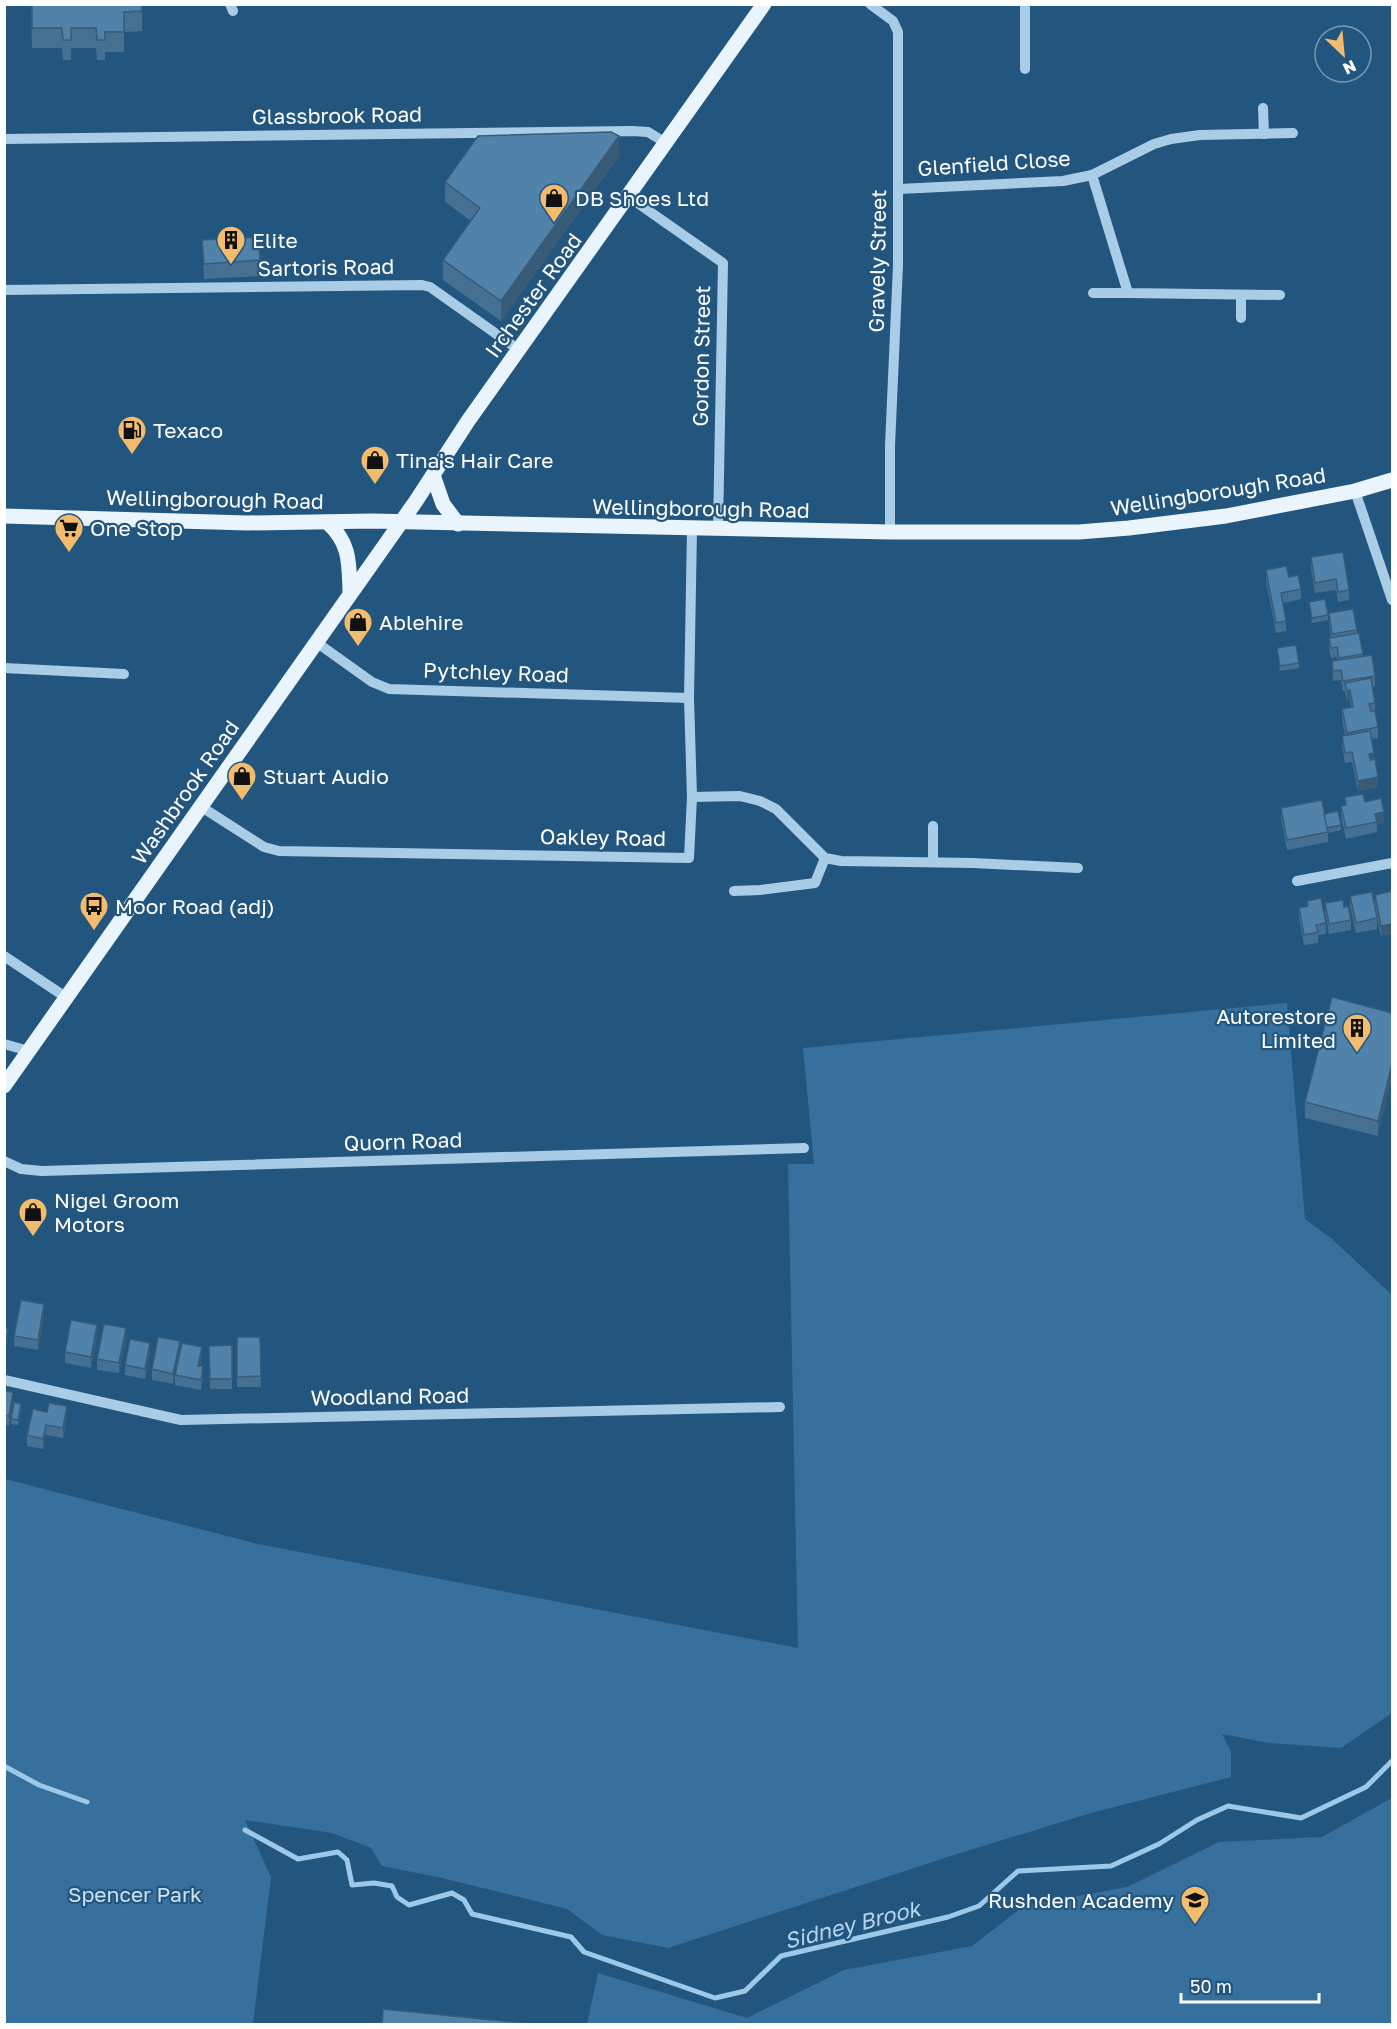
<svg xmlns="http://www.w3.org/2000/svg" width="1397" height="2029" font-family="'Golos Text',sans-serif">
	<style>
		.green { fill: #37709d }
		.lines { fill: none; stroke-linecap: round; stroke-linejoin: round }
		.stream { stroke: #9dc8e8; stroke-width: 5 }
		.minor { stroke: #a9cce7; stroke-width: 10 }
		.major { stroke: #eaf4fd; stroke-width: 15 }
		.wall { fill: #457092 }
		.shaded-wall { fill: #385b77 }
		.building { fill: #5082aa; stroke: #385b77; stroke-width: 1.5 }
		.labels { text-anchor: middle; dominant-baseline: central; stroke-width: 4.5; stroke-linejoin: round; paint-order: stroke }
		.street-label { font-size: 21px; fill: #fff; stroke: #23567f }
		.poi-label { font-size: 21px; fill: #fff; stroke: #23567f; text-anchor: start }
		.park-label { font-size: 21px; fill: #cce3f5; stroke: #23567f }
		.water-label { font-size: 22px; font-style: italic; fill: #b4d5ee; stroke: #23567f }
	</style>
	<rect width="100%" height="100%" fill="#23567f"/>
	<!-- green -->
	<g class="green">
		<polygon points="1287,1003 1305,1219 1332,1239 1392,1295 1392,1713 1341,1748 1269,1743 1222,1734 1231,1752 1231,1777 1091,1813 957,1854 668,1948 602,1935 567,1909 442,1878 382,1866 371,1848 332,1833 245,1820 271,1877 253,2024 5,2024 5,1479 258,1544 798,1648 788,1164 814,1164 803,1048"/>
		<polygon points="1392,1798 1392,2024 587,2024 598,1973 747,2018 844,1970 972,1946 1024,1906 1127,1887 1219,1842 1322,1837"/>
	</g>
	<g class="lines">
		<!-- stream -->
		<g class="stream">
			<polyline points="4,1766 39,1785 87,1802"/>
			<polyline points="245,1830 298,1859 338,1852 347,1860 352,1885 374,1883 392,1886 397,1897 409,1905 452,1893 464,1900 472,1914 571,1937 584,1952 715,1998 745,1991 781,1956 948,1917 979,1906 1018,1871 1111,1866 1159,1844 1197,1820 1228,1806 1301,1818 1366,1787 1392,1761"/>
		</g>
		<!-- minor -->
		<g class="minor">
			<polyline points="230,4 233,11"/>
			<polyline points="870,4 893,21 898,32 898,265 890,446 890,532"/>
			<polyline points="1025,4 1025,69"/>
			<polyline points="1263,108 1264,134"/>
			<polyline points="4,139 632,131 648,132 666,143"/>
			<polyline points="1092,175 1128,293 1280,295"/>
			<polyline points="899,189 1063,181 1092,175 1154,144 1171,139 1200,135 1293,133"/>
			<polyline points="629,197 723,263 718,529"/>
			<polyline points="4,290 422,285 430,287 519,350"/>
			<polyline points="1093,293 1128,293"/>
			<polyline points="1241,318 1241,295"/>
			<polyline points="1355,491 1392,600"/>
			<polyline points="316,642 372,682 389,689 689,698"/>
			<polyline points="4,668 124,674"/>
			<polyline points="692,797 740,796 760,801 776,809 825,858 841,861 973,863 1078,868"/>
			<polyline points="200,806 264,847 279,851 689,858 692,797 689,698 692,529"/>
			<polyline points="933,826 933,862"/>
			<polyline points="1297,881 1392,863"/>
			<polyline points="734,891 760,890 815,883 825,858"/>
			<polyline points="4,956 67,998"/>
			<polyline points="4,1044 29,1051"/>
			<polyline points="4,1161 21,1169 42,1171 804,1148"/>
			<polyline points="4,1380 181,1420 780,1407"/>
		</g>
		<!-- major -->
		<g class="major">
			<polyline points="433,475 443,504 458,524"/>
			<polyline points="4,516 248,523 372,521 890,532 1079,532 1129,528 1226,516 1355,491 1392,480"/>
			<path d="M327,522C350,543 349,561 350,591"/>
			<polyline points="4,1086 416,501 468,421 764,4"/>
		</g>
	</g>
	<!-- wall -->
	<g class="wall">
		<polygon points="31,4 142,4 142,31 124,32 124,52 105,52 105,60 97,60 96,48 71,48 71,60 63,60 62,48 32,48"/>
		<polygon points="619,156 501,321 443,280 443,260 471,221 445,202 445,182"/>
		<polygon points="202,240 260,260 260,276 204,279"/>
		<polygon points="1311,557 1349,590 1349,600 1338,602 1336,590 1315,593 1311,568"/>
		<polygon points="1266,570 1289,577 1301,589 1301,599 1283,603 1286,621 1286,631 1276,633 1266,580"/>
		<polygon points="1309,602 1328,615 1328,620 1312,623"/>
		<polygon points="1329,613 1357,630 1357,633 1363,656 1375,676 1375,686 1372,687 1375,703 1375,711 1378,727 1378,738 1371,739 1378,787 1358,791 1352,762 1345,763 1342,746 1342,736 1345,735 1342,720 1342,709 1351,708 1350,700 1347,701 1345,691 1343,691 1341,680 1333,681 1332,661 1337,660 1337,657 1331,658 1329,648 1329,638 1331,638 1329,623"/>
		<polygon points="1277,648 1299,663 1299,668 1280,671"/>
		<polygon points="1345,797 1365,802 1384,823 1377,824 1377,832 1346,839 1341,816 1341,806 1345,805"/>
		<polygon points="1281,808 1324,814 1341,825 1341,830 1328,833 1328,842 1287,850 1281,818"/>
		<polygon points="1392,891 1381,937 1375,905 1375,895"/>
		<polygon points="1350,896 1377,918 1377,929 1356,933 1350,906"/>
		<polygon points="1307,901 1326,923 1326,934 1318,935 1318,943 1304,945 1299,918 1299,908 1307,906"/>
		<polygon points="1325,903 1344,907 1351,920 1351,930 1329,934 1325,913"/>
		<polygon points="1392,1013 1378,1136 1305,1118 1305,1102"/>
		<polygon points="44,1315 38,1350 14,1346 14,1336"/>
		<polygon points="97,1336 91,1368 65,1363 65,1352"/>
		<polygon points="237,1337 260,1337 261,1387 237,1387"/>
		<polygon points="126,1338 119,1373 97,1370 97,1359"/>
		<polygon points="232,1345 232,1389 210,1389 209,1346"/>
		<polygon points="180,1351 173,1384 152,1380 152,1369"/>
		<polygon points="150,1353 145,1379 125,1375 125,1365"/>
		<polygon points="202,1357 200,1366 203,1377 201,1390 175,1385 175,1375"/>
		<polygon points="4,1391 13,1403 9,1426 4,1425"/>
		<polygon points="21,1409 18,1425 11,1424 11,1419"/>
		<polygon points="33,1409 67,1417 63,1438 46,1435 43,1449 27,1446 27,1435"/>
	</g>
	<!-- shaded-wall -->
	<g class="shaded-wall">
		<polygon points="619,136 619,156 501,321 501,301"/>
		<polygon points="1350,690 1350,700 1347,701 1347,691"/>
		<polygon points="1374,753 1374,763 1369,764 1369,754"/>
		<polygon points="1378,777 1378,787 1358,791 1358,781"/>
		<polygon points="1384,812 1384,823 1377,824 1375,814"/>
		<polygon points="1392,924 1392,934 1381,937 1381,926"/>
		<polygon points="1392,1064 1392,1080 1378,1136 1378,1121"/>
		<polygon points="44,1304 44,1315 38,1350 38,1340"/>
		<polygon points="97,1325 97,1336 91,1368 91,1357"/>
		<polygon points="126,1328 126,1338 119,1373 119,1363"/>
		<polygon points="8,1329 8,1339 4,1358 4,1348"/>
		<polygon points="180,1341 180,1351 173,1384 173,1374"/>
		<polygon points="150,1343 150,1353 145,1379 145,1369"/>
		<polygon points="202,1347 202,1357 198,1376 198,1366"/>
		<polygon points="203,1366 203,1377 201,1390 201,1380"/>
		<polygon points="13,1392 13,1403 9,1426 9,1416"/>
		<polygon points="67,1406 67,1417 63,1438 63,1428"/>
		<polygon points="46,1425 46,1435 43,1449 43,1439"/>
	</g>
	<!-- building -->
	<g class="building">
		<polygon points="32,4 142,4 142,11 124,12 124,32 105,32 105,40 97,40 96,28 71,28 71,40 63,40 62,28 32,28"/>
		<polygon points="611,132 619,136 501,301 443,260 480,208 445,182 478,136"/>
		<polygon points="259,237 260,260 204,264 202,240"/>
		<polygon points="1343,552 1349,590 1338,592 1336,579 1315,583 1311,557"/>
		<polygon points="1286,566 1289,577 1298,575 1301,589 1281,593 1286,621 1276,623 1266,570"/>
		<polygon points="1325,599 1328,615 1312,618 1309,602"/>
		<polygon points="1353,609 1357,630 1332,634 1329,613"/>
		<polygon points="1359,633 1363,654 1339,658 1337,647 1331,648 1329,638"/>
		<polygon points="1296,645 1299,663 1280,666 1277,648"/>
		<polygon points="1372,655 1375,676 1343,681 1341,670 1333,671 1332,661"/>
		<polygon points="1371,678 1375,703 1369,704 1371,711 1375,711 1378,727 1347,733 1342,709 1353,707 1350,690 1347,691 1345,683"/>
		<polygon points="1370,731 1374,753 1369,754 1370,760 1375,759 1378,777 1358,781 1352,752 1345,753 1342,736"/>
		<polygon points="1363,794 1365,802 1381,798 1384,812 1375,814 1377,822 1346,828 1341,806 1346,805 1345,797"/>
		<polygon points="1322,800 1328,832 1287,840 1281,808"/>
		<polygon points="1338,811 1341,825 1327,828 1324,814"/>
		<polygon points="1392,891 1392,924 1381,926 1375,895"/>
		<polygon points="1372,892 1377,918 1356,923 1350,896"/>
		<polygon points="1321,898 1326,923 1316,925 1318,932 1304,935 1299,908 1308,906 1307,901"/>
		<polygon points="1343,900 1344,907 1348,906 1351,920 1329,924 1325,903"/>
		<polygon points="1332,997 1392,1013 1392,1064 1378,1121 1305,1102"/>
		<polygon points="21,1300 44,1304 38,1340 14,1336"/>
		<polygon points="71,1320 97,1325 91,1357 65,1352"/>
		<polygon points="104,1324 126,1328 119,1363 97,1359"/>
		<polygon points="4,1328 8,1329 4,1348"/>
		<polygon points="158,1337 180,1341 173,1374 152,1369"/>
		<polygon points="237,1337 260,1337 261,1376 237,1377"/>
		<polygon points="130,1339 150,1343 145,1369 125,1365"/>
		<polygon points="182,1343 202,1347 198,1366 203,1366 201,1380 175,1375"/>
		<polygon points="232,1345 232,1379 210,1379 209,1346"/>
		<polygon points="4,1391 13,1392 9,1416 4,1415"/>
		<polygon points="14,1402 21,1404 18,1420 11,1419"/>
		<polygon points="49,1403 67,1406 63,1428 46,1425 43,1439 27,1435 33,1409 47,1412"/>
		<polygon points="383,2009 542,2025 382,2025"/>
	</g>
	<!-- icons -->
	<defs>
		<g id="shop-pin" transform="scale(1.5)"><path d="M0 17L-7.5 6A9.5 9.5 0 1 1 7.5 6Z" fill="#f2bc6c" stroke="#23567f"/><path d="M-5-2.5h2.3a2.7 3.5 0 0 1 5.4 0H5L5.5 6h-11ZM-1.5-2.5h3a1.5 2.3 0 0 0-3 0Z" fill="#111"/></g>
		<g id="building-pin" transform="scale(1.5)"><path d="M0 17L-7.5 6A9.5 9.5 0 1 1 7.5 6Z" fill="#f2bc6c" stroke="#23567f"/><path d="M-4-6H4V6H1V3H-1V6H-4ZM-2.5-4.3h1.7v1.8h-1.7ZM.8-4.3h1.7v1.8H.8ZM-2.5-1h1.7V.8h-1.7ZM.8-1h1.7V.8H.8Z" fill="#111"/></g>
		<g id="fuel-pin" transform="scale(1.5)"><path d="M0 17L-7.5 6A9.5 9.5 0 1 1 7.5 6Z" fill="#f2bc6c" stroke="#23567f"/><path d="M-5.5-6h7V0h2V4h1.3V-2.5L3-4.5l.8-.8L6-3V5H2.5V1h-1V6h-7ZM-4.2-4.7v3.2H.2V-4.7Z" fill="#111"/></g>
		<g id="supermarket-pin" transform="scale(1.5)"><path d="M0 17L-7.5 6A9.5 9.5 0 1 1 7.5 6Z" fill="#f2bc6c" stroke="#23567f"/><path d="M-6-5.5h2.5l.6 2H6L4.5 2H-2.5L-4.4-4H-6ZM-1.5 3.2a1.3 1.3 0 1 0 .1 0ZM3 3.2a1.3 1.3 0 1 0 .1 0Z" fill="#111"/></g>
		<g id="bus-pin" transform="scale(1.5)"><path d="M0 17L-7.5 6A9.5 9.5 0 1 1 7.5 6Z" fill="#f2bc6c" stroke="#23567f"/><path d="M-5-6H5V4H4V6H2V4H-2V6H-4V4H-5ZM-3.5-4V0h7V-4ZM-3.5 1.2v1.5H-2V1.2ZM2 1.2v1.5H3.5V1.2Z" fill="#111"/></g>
		<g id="school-pin" transform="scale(1.5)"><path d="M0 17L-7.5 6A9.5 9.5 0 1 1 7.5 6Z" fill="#f2bc6c" stroke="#23567f"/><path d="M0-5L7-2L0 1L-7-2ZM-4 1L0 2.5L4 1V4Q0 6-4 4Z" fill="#111"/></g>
	</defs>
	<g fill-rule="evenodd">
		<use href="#shop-pin" x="554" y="198"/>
		<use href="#building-pin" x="231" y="240"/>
		<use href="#fuel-pin" x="132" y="430"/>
		<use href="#shop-pin" x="375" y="460"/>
		<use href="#supermarket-pin" x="69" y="528"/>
		<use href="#shop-pin" x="358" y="622"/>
		<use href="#shop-pin" x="242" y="776"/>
		<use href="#bus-pin" x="94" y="906"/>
		<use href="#building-pin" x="1357" y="1028"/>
		<use href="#shop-pin" x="33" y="1212"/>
		<use href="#school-pin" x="1195" y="1900"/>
	</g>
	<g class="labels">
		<!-- street labels -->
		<g class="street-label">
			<text transform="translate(337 115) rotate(-1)">Glassbrook Road</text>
			<text transform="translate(994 163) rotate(-4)">Glenfield Close</text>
			<text transform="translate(877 261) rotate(-89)">Gravely Street</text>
			<text transform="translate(326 267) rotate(-1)">Sartoris Road</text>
			<text transform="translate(533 295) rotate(-54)">Irchester Road</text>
			<text transform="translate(701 356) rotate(-89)">Gordon Street</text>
			<text transform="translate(1218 491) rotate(-9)">Wellingborough Road</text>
			<text transform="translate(215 499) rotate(1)">Wellingborough Road</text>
			<text transform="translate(701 508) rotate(1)">Wellingborough Road</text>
			<text transform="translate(496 672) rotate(2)">Pytchley Road</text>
			<text transform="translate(185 792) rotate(-55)">Washbrook Road</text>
			<text transform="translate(603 837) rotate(1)">Oakley Road</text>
			<text transform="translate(403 1141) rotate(-2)">Quorn Road</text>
			<text transform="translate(390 1396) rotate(-1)">Woodland Road</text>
		</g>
		<!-- poi labels -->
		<g class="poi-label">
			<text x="575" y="198">DB Shoes Ltd</text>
			<text x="252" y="240">Elite</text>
			<text x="153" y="430">Texaco</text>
			<text x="396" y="460">Tina's Hair Care</text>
			<text x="90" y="528">One Stop</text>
			<text x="379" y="622">Ablehire</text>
			<text x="263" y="776">Stuart Audio</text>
			<text x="115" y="906">Moor Road (adj)</text>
			<text x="1336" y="1016" text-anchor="end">Autorestore<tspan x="1336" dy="24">Limited</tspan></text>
			<text x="54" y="1200">Nigel Groom<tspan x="54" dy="24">Motors</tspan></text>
			<text x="1174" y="1900" text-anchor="end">Rushden Academy</text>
		</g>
		<!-- park labels -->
		<g class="park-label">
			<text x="135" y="1894">Spencer Park</text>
		</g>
		<!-- water labels -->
		<g class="water-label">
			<text transform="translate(852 1924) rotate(-14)">Sidney Brook</text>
		</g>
	</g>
	<!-- border -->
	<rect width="1397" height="2029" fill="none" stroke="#ffffff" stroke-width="12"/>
	<!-- north arrow -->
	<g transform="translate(1343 54) rotate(154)"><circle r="28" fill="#23567f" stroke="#7b9ab2" stroke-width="1.5"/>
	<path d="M0-4.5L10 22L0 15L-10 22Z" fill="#f2bc6c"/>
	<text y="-9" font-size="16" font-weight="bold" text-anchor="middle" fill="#ffffff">N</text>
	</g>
	<!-- scale -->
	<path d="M1181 1993v9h138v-9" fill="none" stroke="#ffffff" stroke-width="3"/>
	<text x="1190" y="1993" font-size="18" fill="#ffffff" stroke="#23567f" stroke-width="4.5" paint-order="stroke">50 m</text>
</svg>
